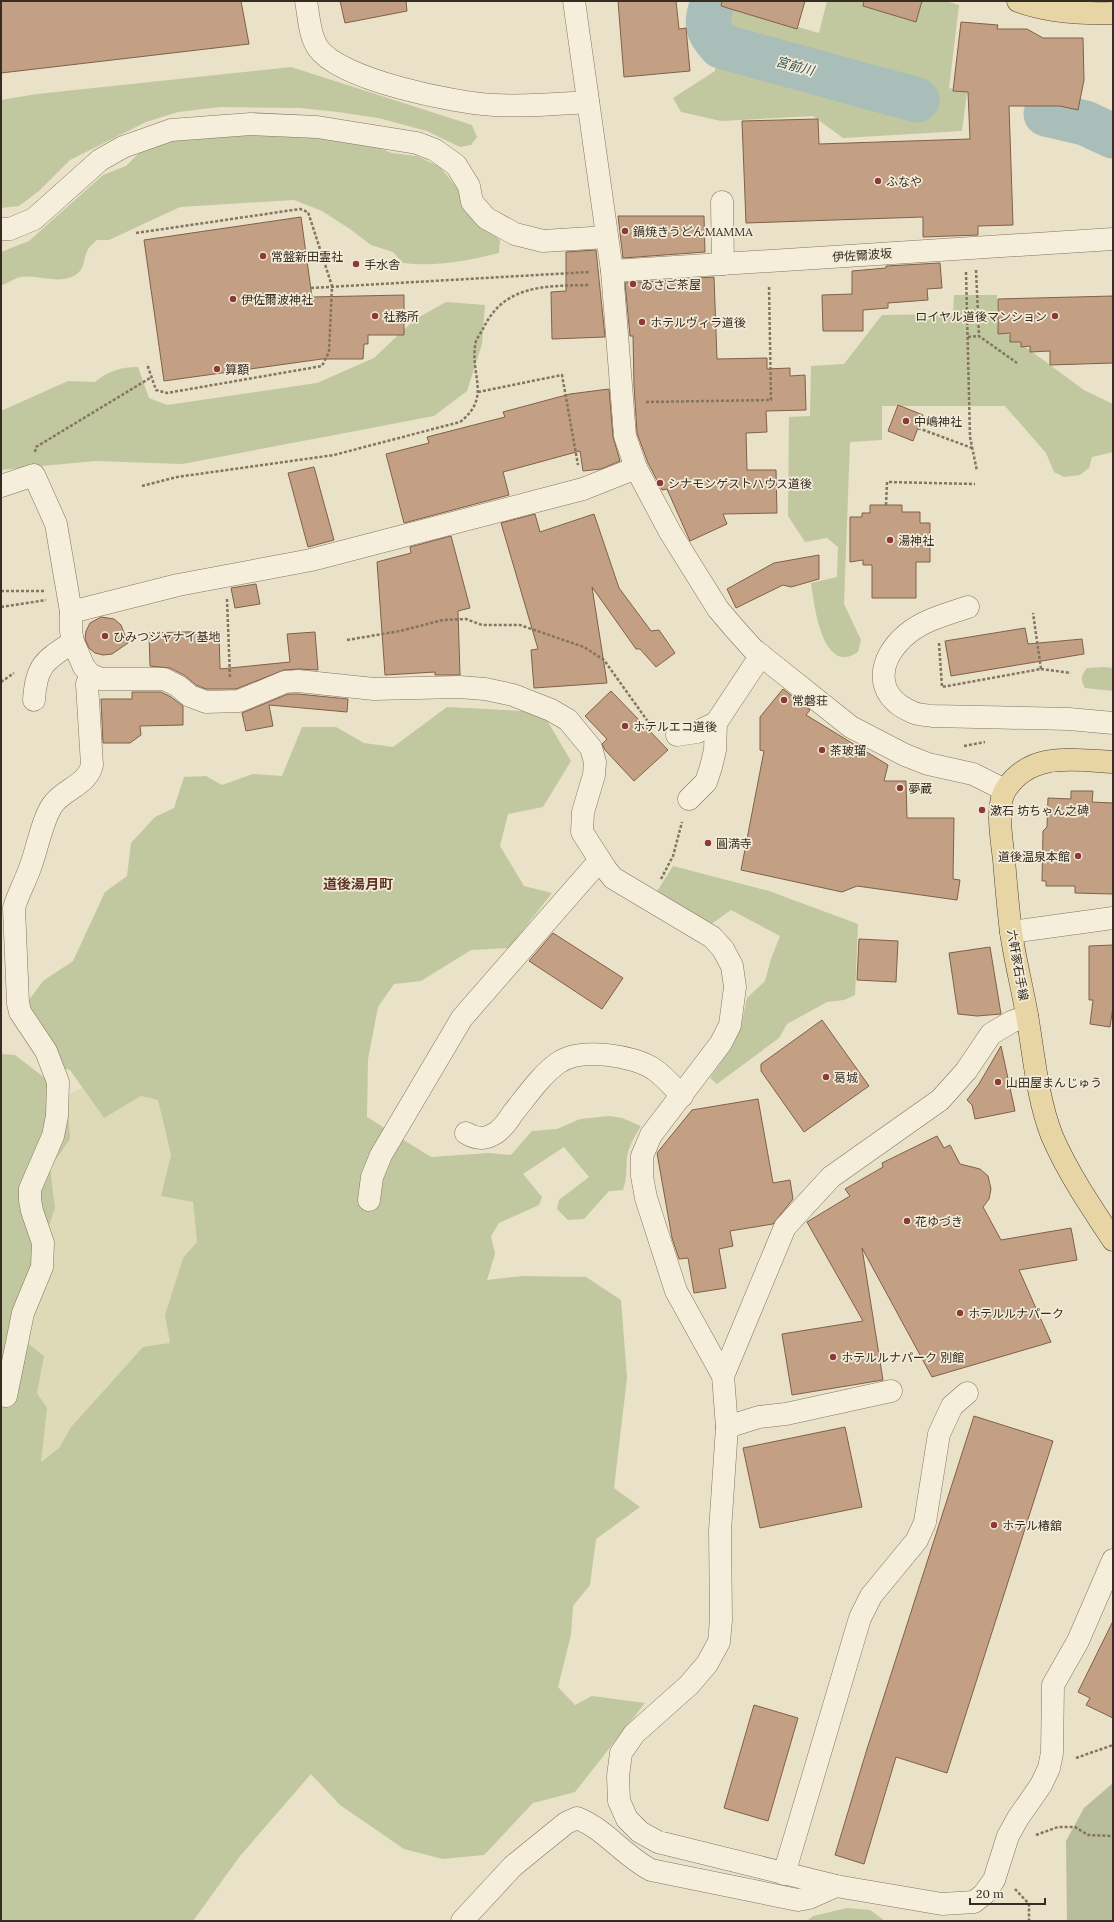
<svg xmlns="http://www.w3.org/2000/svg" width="1114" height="1922" font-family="Lora,'Noto Sans JP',serif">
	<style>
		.farmland { fill: #ded9b7 }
		.green { fill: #c1c79e }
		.cemetery { fill: #b8bd9c }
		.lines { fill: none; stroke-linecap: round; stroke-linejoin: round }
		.river { stroke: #a9beb9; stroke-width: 45 }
		.building { fill: #c3a083; stroke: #806048 }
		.minor-casing { stroke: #847460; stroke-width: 23 }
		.major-casing { stroke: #524333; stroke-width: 23 }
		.path { stroke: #847460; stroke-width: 2.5; stroke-dasharray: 3 2; stroke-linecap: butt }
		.minor { stroke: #f5eedb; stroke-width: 22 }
		.major { stroke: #e8d5a6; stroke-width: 22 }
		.poi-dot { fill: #8c3937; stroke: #f2ebd8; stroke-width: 1.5 }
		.labels { text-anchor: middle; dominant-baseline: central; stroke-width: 3.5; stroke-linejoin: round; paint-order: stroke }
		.poi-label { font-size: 12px; fill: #362c21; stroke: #f2ebd8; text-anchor: start }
		.street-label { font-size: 12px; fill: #362c21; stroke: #f2ebd8 }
		.water-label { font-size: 13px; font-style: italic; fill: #335453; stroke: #f2ebd8 }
		.quarter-label { font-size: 14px; font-weight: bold; fill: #5e3326; stroke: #f2ebd8 }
	</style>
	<rect width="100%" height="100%" fill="#eae1c9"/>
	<!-- farmland -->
	<polygon class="farmland" points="83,1088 104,1118 141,1096 158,1100 171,1155 161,1196 193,1202 197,1242 183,1258 165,1315 170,1343 113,1380 71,1427 59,1448 40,1462 47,1408 37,1393 44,1356 25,1341 50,1168 67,1095"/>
	<!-- green -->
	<g class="green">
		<polygon points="827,1 946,1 959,5 949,88 967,92 962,131 843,138 813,116 721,121 681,112 673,98 715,71 721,5 819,33"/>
		<polygon points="291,67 472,125 477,137 471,145 460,147 427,131 378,118 338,112 300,108 220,107 178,112 146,122 70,160 39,191 19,206 1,208 1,100 37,94"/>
		<path d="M259,131L372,145L392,153L417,156L440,167L458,189L479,220L500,240L499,253C468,261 434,267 403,263L393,252L371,245L350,229L322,211L294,200L180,207L109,240H97C94,243 90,246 88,249C84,257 85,265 79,272C64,287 39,274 21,277C14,278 8,284 1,285V252L29,241L103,175L126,166L141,151L174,138Z"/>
		<path d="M954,295H997V326L1084,390L1113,404V452L1092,457L1089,468L1080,475L1064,477L1054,472L1046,453L1005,406H882V440L850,442L844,604L861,640L858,652C854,654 850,657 846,657C820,659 814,602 811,583L837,577L838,547L827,538L805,542L788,516L789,417L810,416L811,366L844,364L882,315L953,314Z"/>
		<path d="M446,302L485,305L482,344L467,391L434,416L182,464L95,461L1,470V411L68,381L95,382C108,371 121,367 138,367L149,398L167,405L317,383L374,358L414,320Z"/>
		<path d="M1104,667L1113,668V691L1085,688C1080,679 1081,676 1087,668Z"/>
		<path d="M447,707L542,712L571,761L543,807L508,814L500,846L524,886L552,893L509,948L471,950L421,981L394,984L378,1007L368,1059L367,1117L431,1157L489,1153L511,1155L532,1131L557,1129L580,1119L609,1116L622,1118L641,1126C635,1136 628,1147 627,1158C626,1170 627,1179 623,1190L609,1191L584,1219L568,1220L557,1209L559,1200L589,1177L564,1147L523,1174L542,1197L539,1205L499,1223L491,1236L495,1254L487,1280L522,1276L586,1277L621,1300L627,1378L614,1488L640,1507L596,1539L590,1585L573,1606L571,1635L558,1687L575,1705L592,1696L645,1703L575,1792L533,1803L484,1855L443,1859L404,1849L340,1805L311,1774L240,1856L193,1921H1V1054L15,1055L67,1095L70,1139L50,1168L55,1208L28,1287L25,1341L44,1356L37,1393L47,1408L41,1462L59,1448L71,1427L143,1347L170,1343L165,1315L183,1258L197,1242L193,1202L161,1196L171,1155L158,1100L141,1096L104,1118L70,1070L41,1063L15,1019L43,981L73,961L105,892L127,876L131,843L155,817L174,808L184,777L206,776L222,785L253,774L282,776L302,727H336L364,743L393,747Z"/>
		<polygon points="673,866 769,891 858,924 855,995 844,1000 827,1002 787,1024 779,1038 717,1084 710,1078 731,1048 741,1026 747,998 765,981 771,959 780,936 731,910 707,927 656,893"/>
		<polygon points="847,1908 870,1910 885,1921 807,1921 813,1916"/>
	</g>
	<!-- cemetery -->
	<polygon class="cemetery" points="1113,1783 1113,1921 1067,1921 1066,1841 1084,1808"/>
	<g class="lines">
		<!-- river -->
		<g class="river">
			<path d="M713,1C706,24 705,28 721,46L917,100"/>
			<polyline points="1046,114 1085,123 1113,136"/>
		</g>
	</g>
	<!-- building -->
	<g class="building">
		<polygon points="1,1 241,1 249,44 1,73"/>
		<polygon points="340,1 406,1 407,11 345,23"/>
		<polygon points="618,1 676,1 679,29 686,28 690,71 624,77"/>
		<polygon points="722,1 805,1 797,29 721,6"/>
		<polygon points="864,1 922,1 916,22 863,6"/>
		<polygon points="961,22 998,25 997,29 1027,29 1043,38 1083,38 1084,80 1078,110 1060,106 1009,106 1013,225 978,226 978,235 923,237 923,217 746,223 742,121 818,119 819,144 970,139 968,92 953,91"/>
		<polygon points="618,216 704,216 705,252 623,258"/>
		<polygon points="301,217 312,297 404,295 404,335 368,335 368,344 364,344 363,359 322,359 164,381 144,240"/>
		<polygon points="596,250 605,337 552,339 551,292 566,291 566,252"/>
		<polygon points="940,263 942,288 927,289 928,300 888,303 888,308 863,310 863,331 823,331 822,295 852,294 852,271 886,268 886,266"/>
		<polygon points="714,277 717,359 767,358 767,369 790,368 790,376 805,375 806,410 766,411 767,432 746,433 747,470 776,470 777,513 723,514 727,524 690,541 667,489 662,490 648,463 637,433 634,385 633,336 630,336 625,283"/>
		<polygon points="1113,296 1113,363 1050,365 1050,351 1030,352 1030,346 1021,347 1021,342 1010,342 1010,333 998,334 998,299"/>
		<polygon points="609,389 613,437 620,461 601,469 583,471 580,451 503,472 509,495 404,523 386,454 429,443 427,437 505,417 503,412 570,394"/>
		<polygon points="898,405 923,415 913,441 888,431"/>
		<polygon points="314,467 334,540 308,547 288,473"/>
		<polygon points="870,505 902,505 902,512 920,512 920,523 930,523 930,562 916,562 916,598 872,598 872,565 863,565 863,560 850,562 850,517 862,517 862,513 870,513"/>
		<polygon points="535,514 540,532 594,514 619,588 651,631 659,630 675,653 656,667 640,649 636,649 592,587 607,683 534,688 531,650 538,649 501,523"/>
		<polygon points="451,536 470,608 458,611 460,675 435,675 435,672 385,675 377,562 411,553 410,547"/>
		<polygon points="819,555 819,579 791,587 783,585 736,608 727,589 774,563"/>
		<polygon points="256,584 260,604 235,608 231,588"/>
		<polygon points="101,617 114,619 121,625 128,643 112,654 103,655 95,653 89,648 85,639 86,631 90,623"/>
		<polygon points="1025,628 1028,644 1082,639 1084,654 951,676 945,641"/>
		<polygon points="219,631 220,669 290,662 287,634 315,632 318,670 299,669 284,670 236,689 206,689 196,685 184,675 170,668 150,666 149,633"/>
		<polygon points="783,689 810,710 806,715 888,765 884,781 906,781 907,818 954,818 953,879 960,880 957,900 857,886 842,892 741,870 764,751 760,750 760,717"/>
		<polygon points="611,691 668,750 634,781 605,750 602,744 607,739 585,716"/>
		<polygon points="132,692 161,692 171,697 183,706 183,725 140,726 141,735 130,743 103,743 101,699 132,699"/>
		<polygon points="288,694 298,694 348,699 347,712 269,705 273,726 246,731 242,713"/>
		<polygon points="1071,791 1093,791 1092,802 1113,803 1113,894 1075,893 1075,886 1046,886 1046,881 1042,881 1043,831 1047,827 1048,798 1071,799"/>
		<polygon points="553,933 623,978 602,1009 529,961"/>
		<polygon points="859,939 898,941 896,982 857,980"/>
		<polygon points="1113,945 1113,1007 1110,1027 1090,1024 1093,1000 1089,1000 1089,946"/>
		<polygon points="990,947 1001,1014 977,1016 958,1014 949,953"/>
		<polygon points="822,1020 869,1086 804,1132 761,1071 761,1064"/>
		<polygon points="1001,1046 1015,1111 975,1119 972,1105 967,1100 979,1084"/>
		<polygon points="758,1099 773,1183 790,1180 793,1199 773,1224 730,1231 733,1246 719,1249 726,1288 694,1293 688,1258 679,1259 672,1238 657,1153 692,1110"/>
		<polygon points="937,1136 944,1148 950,1145 960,1164 980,1169 988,1176 991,1189 989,1199 983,1207 1001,1240 1071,1228 1077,1260 1019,1270 1051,1342 932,1377 862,1248 883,1380 792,1395 782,1334 863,1321 807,1222 850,1196 845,1189 883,1167 882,1163"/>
		<polygon points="974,1416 1053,1441 947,1773 896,1757 864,1864 835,1855 867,1749"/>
		<polygon points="845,1427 862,1507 760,1528 743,1448"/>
		<polygon points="1113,1621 1113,1718 1086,1705 1090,1698 1078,1692"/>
		<polygon points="754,1705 798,1718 768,1821 724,1808"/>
	</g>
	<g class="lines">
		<!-- minor casing -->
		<g class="minor-casing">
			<g id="minor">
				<path d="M306,1C309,16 309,35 318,48C340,80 455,103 494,105C526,107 557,104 588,102"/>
				<polyline points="574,1 612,271 625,436 636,468 670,532 718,609 735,629 753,649 851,727 905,755 928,764 973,774 1005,790"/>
				<polyline points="722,202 723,264"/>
				<polyline points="1,229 10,229 34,219 100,160 123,147 171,130 251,124 317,127 417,143 435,150 456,165 469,186 472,202 486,218 515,234 543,241 607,237"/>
				<polyline points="612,271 1113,239"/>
				<polyline points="1,486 34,475 56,524 71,612 71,631 73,642 84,667 91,675"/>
				<path d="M968,607C947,614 924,620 907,634C878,658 872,695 912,712C918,715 926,715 933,716L1069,719L1113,723"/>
				<polyline points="71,612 178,585 311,560 583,489 636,468"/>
				<path d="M34,700C36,665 45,660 73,642"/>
				<polyline points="677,735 697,732 716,723"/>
				<polyline points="689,799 706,782 711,767 715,750 716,723 761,655"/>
				<polyline points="1011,932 1113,918"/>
				<path d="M466,1133C474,1138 483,1140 492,1135C501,1131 508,1121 513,1113C527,1096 540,1076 558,1063C580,1047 634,1055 655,1070C665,1077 673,1087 682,1096"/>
				<polyline points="369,1200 372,1177 381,1155 462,1018 600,860"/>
				<polyline points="723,1376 785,1227 831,1177 940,1100 966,1071 991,1034 1011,1022 1027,1016"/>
				<path d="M6,1396L23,1313L42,1267L43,1243L32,1211L30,1200V1189L53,1136L57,1116L58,1082L46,1051L20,1012L18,1003L14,908C18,894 25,882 30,868C37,850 43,816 54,803C65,789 88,784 92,765L87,684L91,675L101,679H164L178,686L190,696L206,702L239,701L285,682L298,681L374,689L459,687L485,689L513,695L551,710L568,720L591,748L595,762L594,775L583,812L582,832L605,868L613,878L712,937L723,949L732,966L735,987L730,1025L721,1043L651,1135L642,1156V1176L646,1198L676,1291L723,1376L727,1427L720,1531L721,1620L719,1642L707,1664L689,1685L634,1734L621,1753L618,1776L619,1801L627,1819L640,1832L658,1842L836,1886"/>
				<polyline points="727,1427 759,1417 786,1414 891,1391"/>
				<polyline points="784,1874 860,1618 871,1596 917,1540 925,1522 939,1434 952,1406 967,1393"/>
				<path d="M462,1921L513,1866L566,1823L577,1818C605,1829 624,1856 651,1870L798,1900L809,1898L836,1886L942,1904L974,1902L984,1894L994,1880L1008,1836L1018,1818L1041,1785L1049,1768L1052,1753L1053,1685L1078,1641L1113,1560"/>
			</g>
		</g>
		<!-- major casing -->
		<g class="major-casing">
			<g id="major">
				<path d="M1018,1C1047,12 1082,14 1113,13"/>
				<path d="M1113,762C1074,760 1031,751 1006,789C995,805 1002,841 1004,860C1006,884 1008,908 1011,932C1015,960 1022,987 1027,1015C1034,1056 1037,1097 1052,1136C1068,1173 1091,1207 1113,1240"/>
			</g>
		</g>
		<!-- path -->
		<g class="path">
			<polyline points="136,233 300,209 308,212 332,286 329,352 322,366 167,393 156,390 147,364"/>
			<polyline points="976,270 979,336 1017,363"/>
			<polyline points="966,272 970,437 977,471"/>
			<polyline points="311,288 589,272"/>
			<polyline points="968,337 979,336"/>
			<polyline points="478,392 562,375 578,465"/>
			<polyline points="646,402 771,400 769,285"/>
			<polyline points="918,428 972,448"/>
			<polyline points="35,452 36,447 150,378"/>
			<path d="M142,486L177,477L334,455L460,422C491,398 471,377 475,346C475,340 481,333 484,327C505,284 547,286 590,285"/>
			<polyline points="886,505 887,482 975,484"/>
			<polyline points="1,591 45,591"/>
			<polyline points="227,599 230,678"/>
			<polyline points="1,607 46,600"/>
			<polyline points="347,640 400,631 443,620 466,619 482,625 520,625 584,647 604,660 649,723 656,727"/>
			<polyline points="939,643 942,687 1041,669 1033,613"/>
			<polyline points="1041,669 1071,673"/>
			<polyline points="1,682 14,673"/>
			<polyline points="964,746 985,742"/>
			<polyline points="661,879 673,856 682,822"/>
			<polyline points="1076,1758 1113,1745"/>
			<polyline points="1036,1835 1058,1827 1075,1827 1088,1835 1113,1836"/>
			<polyline points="1015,1889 1029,1904 1029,1921"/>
		</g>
		<!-- minor -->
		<use href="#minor" class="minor"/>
		<!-- major -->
		<use href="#major" class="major"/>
	</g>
	<!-- markers -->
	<g class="poi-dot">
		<circle cx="878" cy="181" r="4"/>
		<circle cx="625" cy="231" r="4"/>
		<circle cx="263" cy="256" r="4"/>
		<circle cx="356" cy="264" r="4"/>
		<circle cx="633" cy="284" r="4"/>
		<circle cx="233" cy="299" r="4"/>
		<circle cx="375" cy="316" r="4"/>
		<circle cx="1055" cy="316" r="4"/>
		<circle cx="642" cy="322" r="4"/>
		<circle cx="217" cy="369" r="4"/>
		<circle cx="906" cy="421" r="4"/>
		<circle cx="660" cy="483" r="4"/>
		<circle cx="890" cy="540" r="4"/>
		<circle cx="105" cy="636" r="4"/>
		<circle cx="784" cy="700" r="4"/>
		<circle cx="625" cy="726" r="4"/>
		<circle cx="822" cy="750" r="4"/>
		<circle cx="900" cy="788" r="4"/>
		<circle cx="982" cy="810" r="4"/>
		<circle cx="708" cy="843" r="4"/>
		<circle cx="1078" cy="856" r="4"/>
		<circle cx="826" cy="1077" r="4"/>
		<circle cx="998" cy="1082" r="4"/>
		<circle cx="907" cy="1221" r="4"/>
		<circle cx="960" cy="1313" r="4"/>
		<circle cx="833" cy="1357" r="4"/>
		<circle cx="994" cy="1525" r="4"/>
	</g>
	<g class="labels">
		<!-- poi labels -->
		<g class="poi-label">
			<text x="886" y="181">ふなや</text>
			<text x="633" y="231">鍋焼きうどんMAMMA</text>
			<text x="271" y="256">常盤新田霊社</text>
			<text x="364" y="264">手水舎</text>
			<text x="641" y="284">ゐさご茶屋</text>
			<text x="241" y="299">伊佐爾波神社</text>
			<text x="383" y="316">社務所</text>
			<text x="1047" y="316" text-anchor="end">ロイヤル道後マンション</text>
			<text x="650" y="322">ホテルヴィラ道後</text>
			<text x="225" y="369">算額</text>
			<text x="914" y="421">中嶋神社</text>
			<text x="668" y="483">シナモンゲストハウス道後</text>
			<text x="898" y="540">湯神社</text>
			<text x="113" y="636">ひみつジャナイ基地</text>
			<text x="792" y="700">常磐荘</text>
			<text x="633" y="726">ホテルエコ道後</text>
			<text x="830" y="750">茶玻瑠</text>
			<text x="908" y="788">夢蔵</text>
			<text x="990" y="810">漱石 坊ちゃん之碑</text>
			<text x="716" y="843">圓満寺</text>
			<text x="1070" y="856" text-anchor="end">道後温泉本館</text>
			<text x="834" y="1077">葛城</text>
			<text x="1006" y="1082">山田屋まんじゅう</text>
			<text x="915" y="1221">花ゆづき</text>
			<text x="968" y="1313">ホテルルナパーク</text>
			<text x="841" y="1357">ホテルルナパーク 別館</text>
			<text x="1002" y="1525">ホテル椿舘</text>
		</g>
		<!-- street labels -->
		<g class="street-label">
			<text transform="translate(862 255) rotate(-4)">伊佐爾波坂</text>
			<text transform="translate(1018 965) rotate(80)">六軒家石手線</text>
		</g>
		<!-- water labels -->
		<g class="water-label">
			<text transform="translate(795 66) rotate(15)">宮前川</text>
		</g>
		<!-- quarter labels -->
		<g class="quarter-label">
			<text x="358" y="884">道後湯月町</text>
		</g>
	</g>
	<!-- border -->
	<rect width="1114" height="1922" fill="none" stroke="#362c21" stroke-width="4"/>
	<!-- scale -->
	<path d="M970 1898v6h75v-6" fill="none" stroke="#362c21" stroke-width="2"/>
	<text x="976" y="1898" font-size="12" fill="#362c21" stroke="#f2ebd8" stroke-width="3" paint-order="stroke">20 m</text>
</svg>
